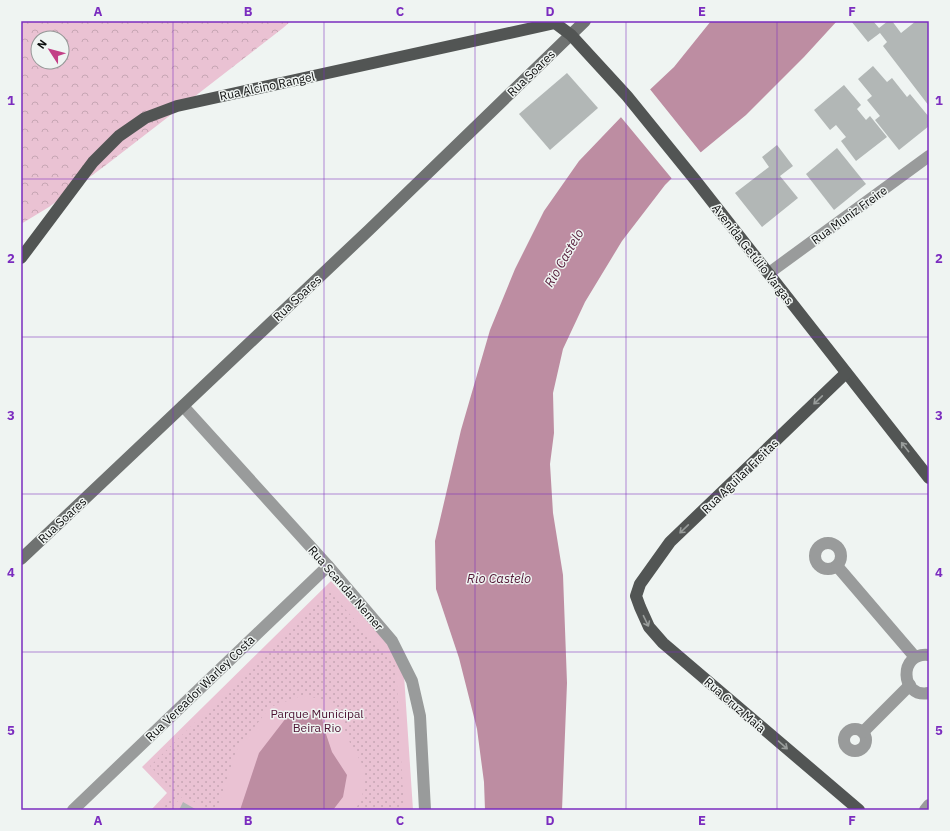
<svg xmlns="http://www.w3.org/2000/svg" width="950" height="831" font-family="'IBM Plex Sans',sans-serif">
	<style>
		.green { fill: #eac2d3 }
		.forest { fill: url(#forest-crowns); fill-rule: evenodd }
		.garden { fill: url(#garden-dots) }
		.water { fill: #bd8da2 }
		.pier { fill: #eff4f2 }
		.building { fill: #b2b7b6 }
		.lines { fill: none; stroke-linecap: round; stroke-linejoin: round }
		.street { stroke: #999b9b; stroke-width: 12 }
		.secondary { stroke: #6f7271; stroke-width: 12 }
		.primary { stroke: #525554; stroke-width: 12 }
		.oneway { stroke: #999d9b }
		.grid { fill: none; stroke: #7b2cbf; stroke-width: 1; stroke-opacity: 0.55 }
		.labels { text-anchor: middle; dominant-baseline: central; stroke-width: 3; stroke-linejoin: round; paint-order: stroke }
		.street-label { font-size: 12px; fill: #0b0c0c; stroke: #eff4f2 }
		.park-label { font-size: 12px; fill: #4c1232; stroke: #eff4f2 }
		.water-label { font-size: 13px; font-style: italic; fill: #531837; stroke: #eff4f2 }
		.neatline { fill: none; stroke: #7b2cbf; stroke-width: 1.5 }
		.grid-label { font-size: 13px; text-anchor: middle; font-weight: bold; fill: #7b2cbf }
	</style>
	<defs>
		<pattern id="forest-crowns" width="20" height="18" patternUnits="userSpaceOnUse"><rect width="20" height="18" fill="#eac2d3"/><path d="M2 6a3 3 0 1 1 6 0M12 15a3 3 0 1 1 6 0" fill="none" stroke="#c7a6b4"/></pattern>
		<pattern id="garden-dots" width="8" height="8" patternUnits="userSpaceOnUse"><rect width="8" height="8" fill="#eac2d3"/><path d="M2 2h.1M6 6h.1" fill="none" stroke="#c7a6b4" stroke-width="1.8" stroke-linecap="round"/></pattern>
	</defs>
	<rect width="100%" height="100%" fill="#eff4f2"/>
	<!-- green -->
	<polygon class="green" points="331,581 403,660 413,810 151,810 167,793 142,767"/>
	<!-- forest -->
	<path class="forest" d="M21,21H291L283,28L106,165L49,207L21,224ZM38,38H62V62H38Z"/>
	<!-- garden -->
	<polygon class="garden" points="330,592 396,666 404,810 354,810 362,800 365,769 350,743 334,703 304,695 270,707 236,751 217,810 210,810 183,796 169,810 161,810 176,794 150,766"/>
	<!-- water -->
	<g class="water">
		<polygon points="711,21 837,21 804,57 746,115 683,167 665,185 622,241 585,302 563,349 553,393 554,433 550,464 553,513 563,575 567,683 562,810 485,810 484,782 477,729 459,658 436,589 435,541 461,430 490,330 515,269 544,211 579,161 624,114 674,67"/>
		<polygon points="305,713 322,718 325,731 332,752 347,775 343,797 333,810 240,810 259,753 286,718"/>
	</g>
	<!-- pier -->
	<polygon class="pier" points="649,88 702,154 685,168 673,180 620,116"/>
	<!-- building -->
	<g class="building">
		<polygon points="851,21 873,21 879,28 888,21 892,21 901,33 916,21 929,21 929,106 883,46 887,42 880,33 868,42"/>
		<polygon points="873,66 887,82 892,78 907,97 910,94 929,117 929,126 899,150 875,120 880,116 867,100 872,96 858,79"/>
		<polygon points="567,73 598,108 550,150 519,114"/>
		<polygon points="844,85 861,105 857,109 866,120 870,116 887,137 856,161 841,141 846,137 836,125 830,130 814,110"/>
		<polygon points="777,145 793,166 780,176 798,198 762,227 735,193 769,167 762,157"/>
		<polygon points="837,148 866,184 834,210 806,174"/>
		<polygon points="183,802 197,810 179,810"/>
	</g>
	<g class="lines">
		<!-- street -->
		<g class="street">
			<polyline points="769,273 929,156"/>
			<polyline points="183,406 328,566 392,641 412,681 420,716 425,810"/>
			<circle cx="828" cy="556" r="13"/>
			<polyline points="837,566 915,657"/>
			<path d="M929,655C898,651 900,699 929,693"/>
			<circle cx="855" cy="740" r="11"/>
			<polyline points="863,732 910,685"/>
			<polyline points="73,810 328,566"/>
			<polyline points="925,810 929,805"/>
		</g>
		<!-- secondary -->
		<polyline class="secondary" points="21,559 369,230 585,21"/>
		<!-- primary -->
		<g class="primary">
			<polyline points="21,258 93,162 119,136 145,118 177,106 555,23 571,35 627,96 696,181 929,478"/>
			<polyline points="846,373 670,542 640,584 636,596 640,607 649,627 663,643 859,810"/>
		</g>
	</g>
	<!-- one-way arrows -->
	<defs><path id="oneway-shaft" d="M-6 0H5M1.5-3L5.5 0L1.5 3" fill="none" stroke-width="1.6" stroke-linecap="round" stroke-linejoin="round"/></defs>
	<g class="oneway">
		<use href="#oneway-shaft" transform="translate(818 400) rotate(136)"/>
		<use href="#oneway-shaft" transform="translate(905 447) rotate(-128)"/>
		<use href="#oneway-shaft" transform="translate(684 529) rotate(136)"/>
		<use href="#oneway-shaft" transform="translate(646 621) rotate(64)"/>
		<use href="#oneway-shaft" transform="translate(783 745) rotate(41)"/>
	</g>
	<!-- grid -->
	<path class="grid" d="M173,21V810M324,21V810M475,21V810M626,21V810M777,21V810M21,179H929M21,337H929M21,494H929M21,652H929"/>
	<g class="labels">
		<!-- street labels -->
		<g class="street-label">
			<text transform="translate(531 73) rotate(-44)">Rua Soares</text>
			<text transform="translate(267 86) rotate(-12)">Rua Alcino Rangel</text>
			<text transform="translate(849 215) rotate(-36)">Rua Muniz Freire</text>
			<text transform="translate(753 254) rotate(52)">Avenida Getúlio Vargas</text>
			<text transform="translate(297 298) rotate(-43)">Rua Soares</text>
			<text transform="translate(740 476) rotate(-44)">Rua Aguilar Freitas</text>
			<text transform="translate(62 520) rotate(-43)">Rua Soares</text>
			<text transform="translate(346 588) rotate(49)">Rua Scandar Nemer</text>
			<text transform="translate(200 688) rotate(-44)">Rua Vereador Warley Costa</text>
			<text transform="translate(735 705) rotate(41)">Rua Cruz Maia</text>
		</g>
		<!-- park labels -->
		<g class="park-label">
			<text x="317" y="713">Parque Municipal<tspan x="317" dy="14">Beira Rio</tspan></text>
		</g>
		<!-- water labels -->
		<g class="water-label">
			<text transform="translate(564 258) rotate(-60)">Rio Castelo</text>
			<text x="499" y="578">Rio Castelo</text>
		</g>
	</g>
	<!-- border -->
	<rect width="950" height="831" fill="none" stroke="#eff4f2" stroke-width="44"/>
	<!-- north arrow -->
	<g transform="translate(50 50) rotate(306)"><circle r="19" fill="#eff4f2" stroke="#949796"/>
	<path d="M0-3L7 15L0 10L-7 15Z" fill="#c23f86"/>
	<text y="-6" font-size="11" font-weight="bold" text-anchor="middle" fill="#0b0c0c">N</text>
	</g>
	<rect x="22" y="22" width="906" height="787" class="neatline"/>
	<g class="grid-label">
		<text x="98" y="16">A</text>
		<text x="248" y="16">B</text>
		<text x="400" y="16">C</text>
		<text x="550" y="16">D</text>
		<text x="702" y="16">E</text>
		<text x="852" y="16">F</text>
		<text x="11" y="105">1</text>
		<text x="939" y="105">1</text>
		<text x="11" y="263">2</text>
		<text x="939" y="263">2</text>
		<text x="11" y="420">3</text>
		<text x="939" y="420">3</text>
		<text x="11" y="577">4</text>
		<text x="939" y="577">4</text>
		<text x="11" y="735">5</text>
		<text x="939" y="735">5</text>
		<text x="98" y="825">A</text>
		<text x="248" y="825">B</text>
		<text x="400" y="825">C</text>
		<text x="550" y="825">D</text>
		<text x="702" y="825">E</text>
		<text x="852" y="825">F</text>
	</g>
</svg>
